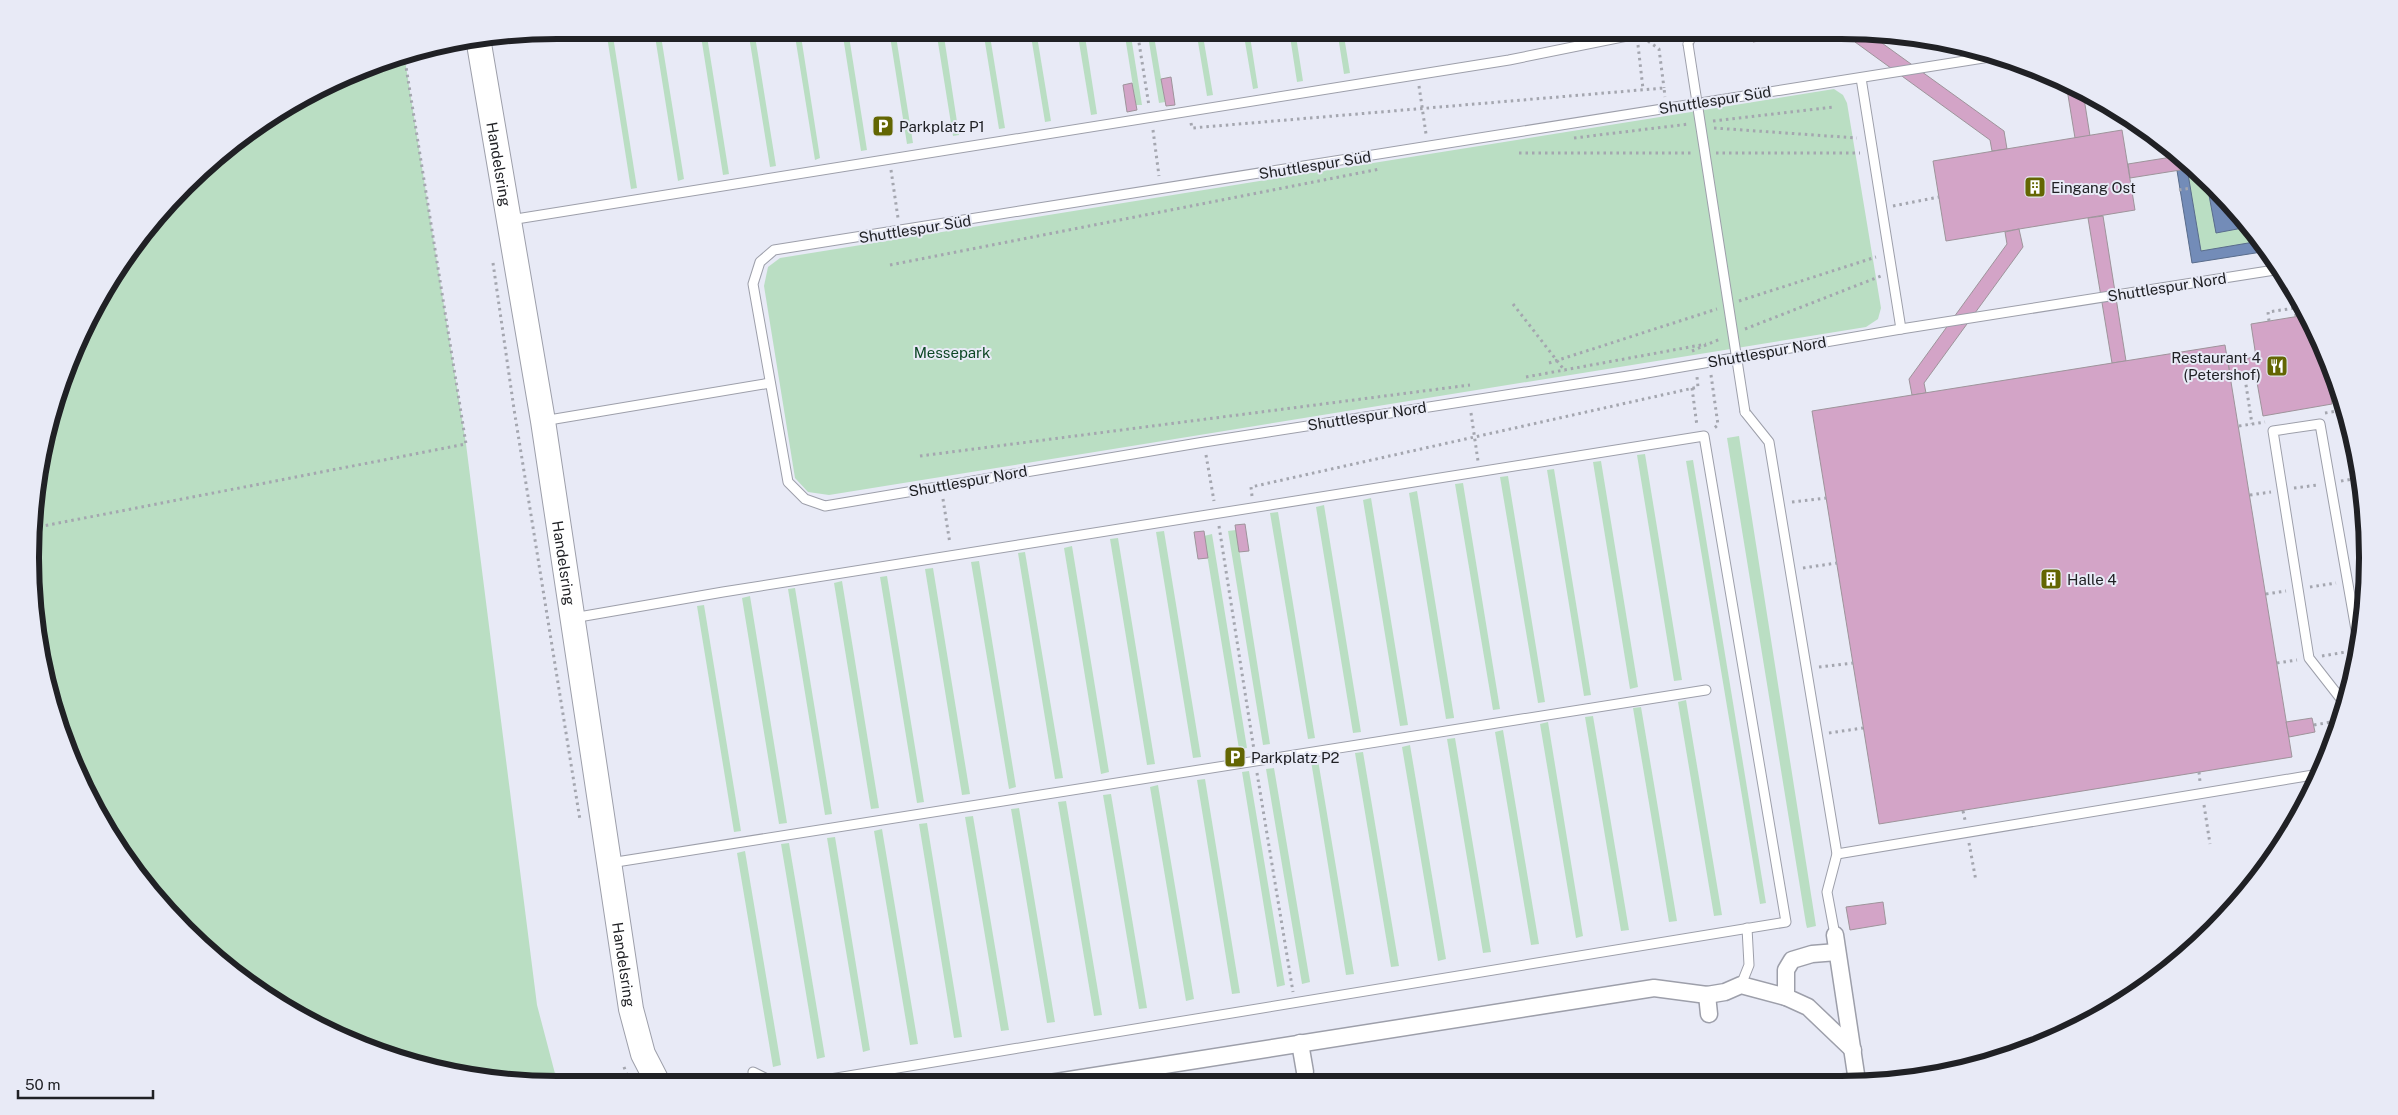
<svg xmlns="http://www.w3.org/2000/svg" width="2398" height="1115" font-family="'Public Sans',sans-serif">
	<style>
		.green { fill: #badec3 }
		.water { fill: #738cb8; stroke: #5a6c8c }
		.building { fill: #d3a4c7; stroke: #9e949b }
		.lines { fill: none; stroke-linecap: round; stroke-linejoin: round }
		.service-casing { stroke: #9d9faa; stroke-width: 11 }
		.minor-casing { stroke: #9d9faa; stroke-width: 19 }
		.secondary-casing { stroke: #9d9faa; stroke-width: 26 }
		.path { stroke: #a4a6af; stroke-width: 3; stroke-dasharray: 2.5 4; stroke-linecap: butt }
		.service { stroke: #fff; stroke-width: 9 }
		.minor { stroke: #fff; stroke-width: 16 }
		.secondary { stroke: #fff; stroke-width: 24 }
		.service-bridge-casing { stroke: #9d9faa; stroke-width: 11; stroke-linecap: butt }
		.service-bridge { stroke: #fff; stroke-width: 9 }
		.labels { text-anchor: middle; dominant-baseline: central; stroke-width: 4; stroke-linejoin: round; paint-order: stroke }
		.street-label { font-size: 15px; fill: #202125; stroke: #e8eaf6 }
		.poi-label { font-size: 15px; fill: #202125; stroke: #e8eaf6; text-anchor: start }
		.park-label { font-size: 15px; fill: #0e4826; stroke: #e8eaf6 }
		.rim { fill: none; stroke: #202125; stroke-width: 6 }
	</style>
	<rect width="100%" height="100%" fill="#e8eaf6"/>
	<!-- green -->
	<g class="green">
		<polygon points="606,30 612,30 637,188 631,189"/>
		<polygon points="654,30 660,30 684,179 678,181"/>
		<polygon points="700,30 706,30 729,174 723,175"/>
		<polygon points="748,30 754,30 776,166 770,167"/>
		<polygon points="794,30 800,30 820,158 815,160"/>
		<polygon points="842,30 848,30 867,150 861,151"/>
		<polygon points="889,30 895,30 913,143 907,144"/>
		<polygon points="936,30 943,30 959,135 953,136"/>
		<polygon points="983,30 989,30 1005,128 999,129"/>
		<polygon points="1030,30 1036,30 1051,121 1045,122"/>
		<polygon points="1077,30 1084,30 1097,114 1091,115"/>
		<polygon points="1124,30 1130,30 1142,105 1136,105"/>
		<polygon points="1147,30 1153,30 1165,102 1159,103"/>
		<polygon points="1196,30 1202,30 1213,95 1207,96"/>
		<polygon points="1243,30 1249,30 1258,88 1253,89"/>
		<polygon points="1289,30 1295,30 1303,81 1297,82"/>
		<polygon points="1337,30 1343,30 1350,73 1344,74"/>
		<polygon points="404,54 466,444 537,1005 558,1085 454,1075 356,1045 294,1014 210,954 161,905 101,821 58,727 35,627 30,557 40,455 58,388 101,294 161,210 210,161 294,101 388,58"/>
		<polygon points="1834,89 1843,95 1847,103 1881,308 1878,319 1866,327 829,495 808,492 795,478 764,286 768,267 780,258"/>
		<polygon points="2174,152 2213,184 2268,251 2192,263"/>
		<polygon points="1739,436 1816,926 1807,928 1806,924 1727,438"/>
		<polygon points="1645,454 1682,680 1674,681 1637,455"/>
		<polygon points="1693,460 1766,903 1760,904 1686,461"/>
		<polygon points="1601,461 1638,687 1630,689 1593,462"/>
		<polygon points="1554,469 1591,695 1584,696 1547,470"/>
		<polygon points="1508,476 1545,702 1538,703 1500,477"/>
		<polygon points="1463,483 1500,709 1493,710 1455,484"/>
		<polygon points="1417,491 1454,717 1454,718 1446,719 1409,493"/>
		<polygon points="1371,498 1408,725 1400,726 1363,500"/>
		<polygon points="1324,505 1361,732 1353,733 1316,507"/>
		<polygon points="1278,512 1315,738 1308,739 1270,513"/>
		<polygon points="1236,530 1270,744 1263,745 1228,531"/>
		<polygon points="1164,531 1201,757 1193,758 1156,532"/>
		<polygon points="1212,534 1247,748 1239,749 1204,536"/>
		<polygon points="1118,538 1155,764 1147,765 1110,539"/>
		<polygon points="1072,546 1109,772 1101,774 1064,548"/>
		<polygon points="1025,552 1063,778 1055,779 1018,553"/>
		<polygon points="979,561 1016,787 1009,789 971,562"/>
		<polygon points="933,568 970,794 962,795 925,569"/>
		<polygon points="887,576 924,802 917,803 880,577"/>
		<polygon points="842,581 879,808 871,809 834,583"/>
		<polygon points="795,588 832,814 825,815 788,589"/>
		<polygon points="750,596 787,823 779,824 742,598"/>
		<polygon points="704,605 741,831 734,832 697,606"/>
		<polygon points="1686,700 1722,915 1714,916 1678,702"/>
		<polygon points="1641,707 1677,921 1669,922 1633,708"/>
		<polygon points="1593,716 1629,930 1621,931 1585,717"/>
		<polygon points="1548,722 1583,936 1576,938 1540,724"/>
		<polygon points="1503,730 1539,944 1531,945 1495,732"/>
		<polygon points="1455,738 1491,952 1483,953 1447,739"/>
		<polygon points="1410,745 1446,959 1438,961 1402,747"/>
		<polygon points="1363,752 1399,966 1391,967 1355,753"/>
		<polygon points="1318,760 1354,974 1346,975 1311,761"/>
		<polygon points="1274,768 1310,982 1302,984 1266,769"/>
		<polygon points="1249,771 1285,985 1277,987 1242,772"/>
		<polygon points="1205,779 1240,993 1232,994 1197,780"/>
		<polygon points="1158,785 1194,999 1186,1001 1150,787"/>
		<polygon points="1111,794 1147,1008 1139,1009 1103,795"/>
		<polygon points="1066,801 1102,1015 1094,1016 1058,802"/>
		<polygon points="1019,808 1055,1022 1047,1023 1011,809"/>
		<polygon points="973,816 1009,1030 1001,1031 965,817"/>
		<polygon points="927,823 962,1037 954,1038 919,824"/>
		<polygon points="882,829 918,1044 910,1045 874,831"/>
		<polygon points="835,837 870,1050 863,1052 827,838"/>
		<polygon points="789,843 825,1057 817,1059 781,844"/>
		<polygon points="745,851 781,1065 773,1067 737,853"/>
	</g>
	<!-- water -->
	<g class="water">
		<polygon points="2174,152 2186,162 2201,251 2260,241 2268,251 2192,263"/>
		<polygon points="2206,179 2213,184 2248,227 2216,233"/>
	</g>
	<!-- building -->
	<g class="building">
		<polygon points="1751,30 1824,30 1753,42"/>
		<polygon points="1853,31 1868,33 2004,131 2007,149 1992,151 1990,140 1855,42"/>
		<polygon points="1171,77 1175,105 1166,106 1161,79"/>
		<polygon points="1132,83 1137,110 1127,112 1123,85"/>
		<polygon points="2066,83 2083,92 2090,136 2075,138"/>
		<polygon points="2122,130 2135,210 1946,241 1933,161"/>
		<polygon points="2178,156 2193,168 2130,178 2128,164"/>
		<polygon points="2103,216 2126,361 2112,363 2088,218"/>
		<polygon points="2019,229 2023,247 1924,383 1926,393 1912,395 1909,379 2007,244 2005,232"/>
		<polygon points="2306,315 2318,338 2320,346 2323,346 2329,359 2325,359 2332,404 2263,416 2255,371 2230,374 2228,361 2256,357 2251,324"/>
		<polygon points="2225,345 2292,757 1879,824 1812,411"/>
		<polygon points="1245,524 1249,551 1239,552 1235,525"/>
		<polygon points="1204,531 1208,558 1198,559 1194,532"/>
		<polygon points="2312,718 2315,732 2289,737 2286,722"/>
		<polygon points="1883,902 1886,924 1850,930 1846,907"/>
	</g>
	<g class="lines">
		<!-- service casing -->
		<g class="service-casing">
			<g id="service">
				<polyline points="1688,44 1694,30"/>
				<polyline points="1996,56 774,250 760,262 753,284 788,482 805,499 825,506 1204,442 1641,374 1901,329 2281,269"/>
				<polyline points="1861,78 1901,329"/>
				<polyline points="510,220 1509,60 1637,34 1640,30"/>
				<polyline points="1745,412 1769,442 1837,854 1827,892 1835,935"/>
				<polyline points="543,421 770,383"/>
				<polyline points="573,618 723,592 1704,436 1786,922 800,1084"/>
				<polyline points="2341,699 2359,652"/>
				<polyline points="2343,710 2341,699 2309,658 2273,431 2320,424 2359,647"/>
				<polyline points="1837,854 2319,774"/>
				<polyline points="610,863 1706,690"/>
				<polyline points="1741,985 1749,965 1747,928"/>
				<polyline points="753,1072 777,1084"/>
			</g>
		</g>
		<!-- minor casing -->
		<g class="minor-casing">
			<g id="minor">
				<polyline points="1835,935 1857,1081"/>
				<polyline points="1837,952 1812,954 1792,960 1786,970 1786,997 1808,1007 1853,1050"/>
				<polyline points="1707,995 1709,1014"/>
				<polyline points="1300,1043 1305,1072"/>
				<polyline points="1050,1083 1654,988 1707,995 1725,992 1741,985 1786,997"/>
			</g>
		</g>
		<!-- secondary casing -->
		<g class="secondary-casing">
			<g id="secondary">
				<path id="s1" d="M478,38L543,421L631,1009L643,1054L659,1085"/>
			</g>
		</g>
		<!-- path -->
		<g class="path">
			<polyline points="1137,30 1149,106"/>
			<polyline points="1648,41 1659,49 1664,88"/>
			<polyline points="1638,45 1643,89"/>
			<polyline points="1419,86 1426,134"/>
			<polyline points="1713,121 1834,107"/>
			<polyline points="1191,123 1192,128 1664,88 1665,97"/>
			<polyline points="1714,128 1857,138"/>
			<polyline points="1153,130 1159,176"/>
			<polyline points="1574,138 1689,124"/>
			<polyline points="1519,153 1692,153"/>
			<polyline points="1716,153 1860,153"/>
			<polyline points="891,170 898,218"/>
			<polyline points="2179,190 2191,188"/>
			<polyline points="1893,206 1939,197"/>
			<polyline points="493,263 514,409 580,820"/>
			<polyline points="890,265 1380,169"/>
			<polyline points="2292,288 2296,316"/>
			<polyline points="1739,301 1876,257"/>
			<polyline points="1513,304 1565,371"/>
			<polyline points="2269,321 2268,312 2295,308"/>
			<polyline points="1745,329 1881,276"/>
			<polyline points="1692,351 1720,339"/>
			<polyline points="1549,363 1717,309"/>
			<polyline points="2244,372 2252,424"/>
			<polyline points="1711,375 1718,425 1713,429"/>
			<polyline points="1526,377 1706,344"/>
			<polyline points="1692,388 1697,426"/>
			<polyline points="2341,398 2343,410"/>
			<polyline points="1471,413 1478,461"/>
			<polyline points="2325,413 2344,410"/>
			<polyline points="2239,426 2265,422"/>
			<polyline points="1206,455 1214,501"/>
			<polyline points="920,456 1470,385"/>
			<polyline points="2341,481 2360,478"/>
			<polyline points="2294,488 2318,485"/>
			<polyline points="2250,495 2271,492"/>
			<polyline points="1252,496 1251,487 1698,387 1697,377"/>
			<polyline points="943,499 950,544"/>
			<polyline points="1792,502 1826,498"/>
			<polyline points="1219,526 1254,750"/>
			<polyline points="33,528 466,444 404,54"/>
			<polyline points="1803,568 1837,563"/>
			<polyline points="2310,587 2336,583"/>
			<polyline points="2266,594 2286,591"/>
			<polyline points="2322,656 2346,652"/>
			<polyline points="2277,663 2297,660"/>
			<polyline points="1819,667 1853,663"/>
			<polyline points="2314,725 2337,721"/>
			<polyline points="1829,733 1863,728"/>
			<polyline points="2199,772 2200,782"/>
			<polyline points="1257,773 1293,992"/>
			<polyline points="2204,805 2210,844"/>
			<polyline points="1963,811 1965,820"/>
			<polyline points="1969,843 1976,881"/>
			<polyline points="624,1067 631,1085"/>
		</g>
		<!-- service -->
		<use href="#service" class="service"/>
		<!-- minor -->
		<use href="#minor" class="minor"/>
		<!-- secondary -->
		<use href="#secondary" class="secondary"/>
		<!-- service-bridge casing -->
		<g class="service-bridge-casing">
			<polyline id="service-bridge" points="1688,44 1745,412"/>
		</g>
		<!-- service-bridge -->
		<use href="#service-bridge" class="service-bridge"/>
	</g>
	<!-- icons -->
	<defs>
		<g id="parking-square" transform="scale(1.125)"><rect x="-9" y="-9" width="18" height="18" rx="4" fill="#636602" stroke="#e8eaf6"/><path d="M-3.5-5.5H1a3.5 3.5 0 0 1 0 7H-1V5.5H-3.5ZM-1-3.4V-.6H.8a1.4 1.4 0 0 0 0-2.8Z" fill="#fff"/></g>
		<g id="building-square" transform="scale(1.125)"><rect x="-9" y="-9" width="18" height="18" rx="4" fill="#636602" stroke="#e8eaf6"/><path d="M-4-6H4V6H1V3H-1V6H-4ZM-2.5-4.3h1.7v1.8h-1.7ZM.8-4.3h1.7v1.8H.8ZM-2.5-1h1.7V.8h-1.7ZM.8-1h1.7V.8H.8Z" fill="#fff"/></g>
		<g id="restaurant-square" transform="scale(1.125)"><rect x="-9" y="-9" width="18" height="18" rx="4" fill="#636602" stroke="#e8eaf6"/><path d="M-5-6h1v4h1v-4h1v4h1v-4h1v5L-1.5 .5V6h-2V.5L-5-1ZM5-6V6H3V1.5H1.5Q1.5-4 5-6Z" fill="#fff"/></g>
	</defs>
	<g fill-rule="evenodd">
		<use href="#parking-square" x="883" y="126"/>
		<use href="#building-square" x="2035" y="187"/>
		<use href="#restaurant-square" x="2277" y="366"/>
		<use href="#building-square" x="2051" y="579"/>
		<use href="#parking-square" x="1235" y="757"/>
	</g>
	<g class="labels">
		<!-- street labels -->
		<g class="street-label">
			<text transform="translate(1715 100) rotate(-9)">Shuttlespur Süd</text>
			<text stroke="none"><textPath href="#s1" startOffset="128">Handelsring</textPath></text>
			<text transform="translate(1315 165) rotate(-9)">Shuttlespur Süd</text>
			<text transform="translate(915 229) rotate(-9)">Shuttlespur Süd</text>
			<text transform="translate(2167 287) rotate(-9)">Shuttlespur Nord</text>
			<text transform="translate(1767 352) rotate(-10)">Shuttlespur Nord</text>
			<text transform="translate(1367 416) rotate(-9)">Shuttlespur Nord</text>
			<text transform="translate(968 481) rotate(-10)">Shuttlespur Nord</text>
			<text stroke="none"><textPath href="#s1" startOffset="532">Handelsring</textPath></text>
			<text stroke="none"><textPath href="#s1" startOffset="938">Handelsring</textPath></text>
		</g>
		<!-- poi labels -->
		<g class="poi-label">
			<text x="899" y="126">Parkplatz P1</text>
			<text x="2051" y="187">Eingang Ost</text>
			<text x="2261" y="357" text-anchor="end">Restaurant 4<tspan x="2261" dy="17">(Petershof)</tspan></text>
			<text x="2067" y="579">Halle 4</text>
			<text x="1251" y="757">Parkplatz P2</text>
		</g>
		<!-- park labels -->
		<g class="park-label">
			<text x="952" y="352">Messepark</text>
		</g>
	</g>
	<!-- crop -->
	<path d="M0 0H2398V1115H0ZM557 39H1841A518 518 0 0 1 2359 557V558A518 518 0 0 1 1841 1076H557A518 518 0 0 1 39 558V557A518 518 0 0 1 557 39Z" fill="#e8eaf6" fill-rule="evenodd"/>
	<path class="rim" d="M557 39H1841A518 518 0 0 1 2359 557V558A518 518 0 0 1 1841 1076H557A518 518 0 0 1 39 558V557A518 518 0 0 1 557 39Z"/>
	<!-- scale -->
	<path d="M18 1090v8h135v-8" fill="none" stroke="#202125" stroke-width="2.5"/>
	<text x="25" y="1090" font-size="15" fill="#202125" stroke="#e8eaf6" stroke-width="4" paint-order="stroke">50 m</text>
</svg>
